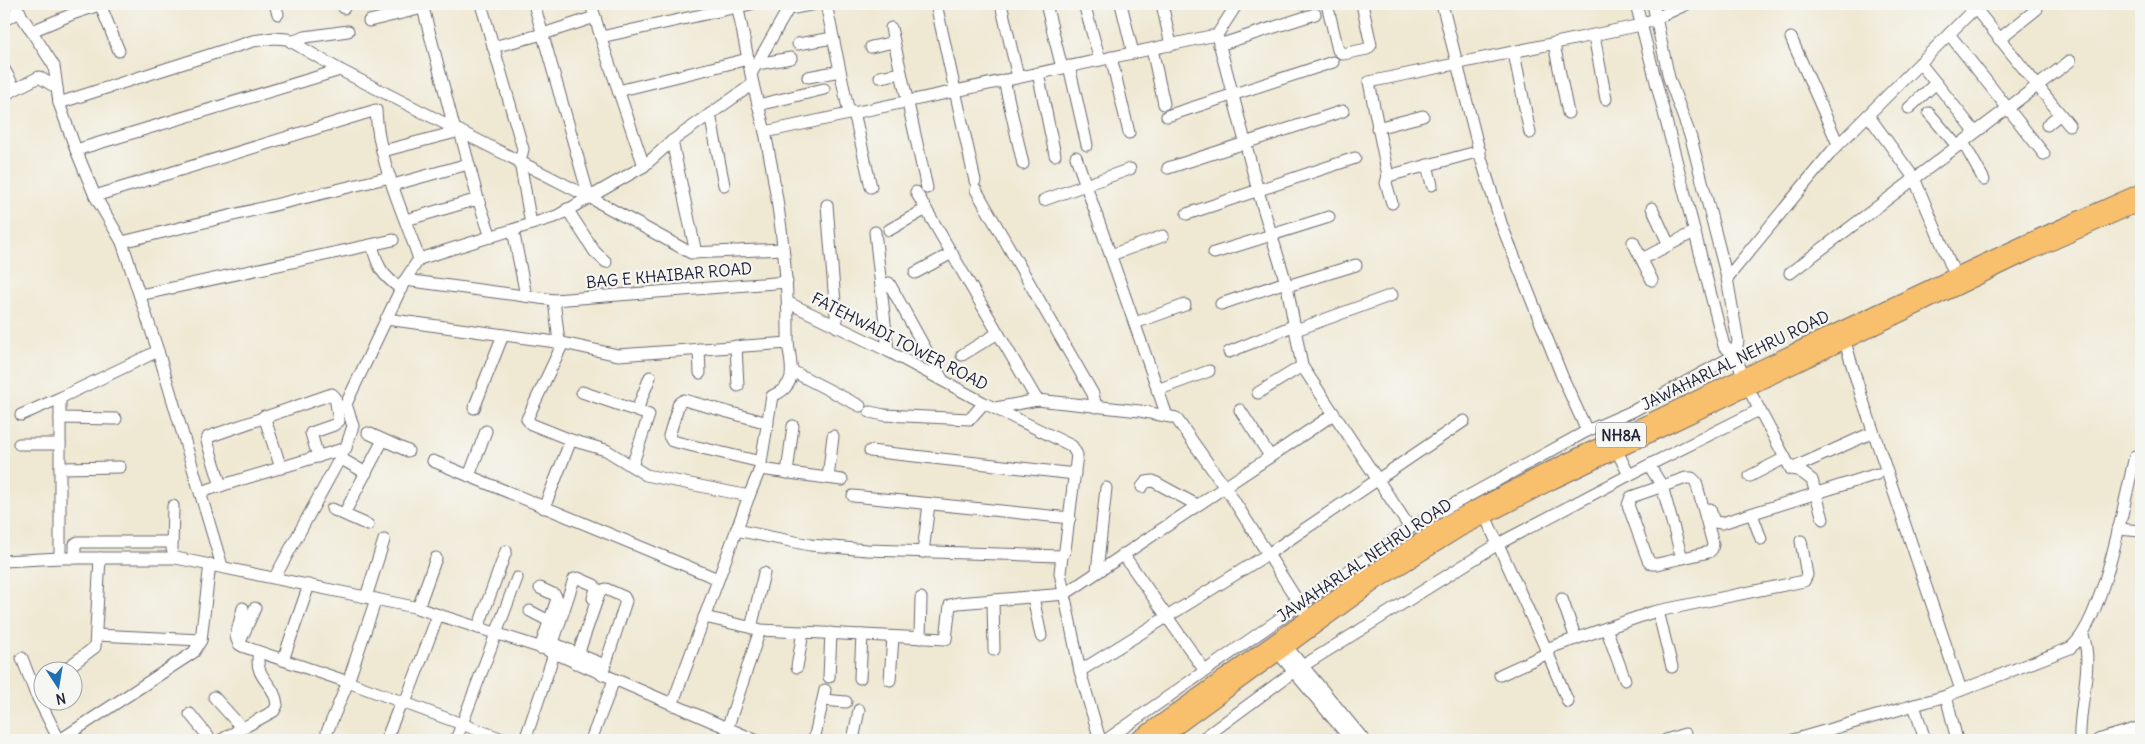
<svg xmlns="http://www.w3.org/2000/svg" width="2145" height="744" font-family="Delius,sans-serif">
	<style>
		.lines { fill: none; stroke-linecap: round; stroke-linejoin: round }
		.minor-casing { stroke: #6a6770; stroke-width: 13 }
		.major-casing { stroke: #6a6770; stroke-width: 16 }
		.minor { stroke: #fff; stroke-width: 11 }
		.major { stroke: #f8bf6c; stroke-width: 14 }
		.labels { text-anchor: middle; dominant-baseline: central; stroke-width: 4.5; stroke-linejoin: round; paint-order: stroke }
		.shield { fill: #f6f6f2; stroke: #626272; stroke-width: 1 }
		.shield-label { font-size: 15px; font-weight: bold; fill: #22223b }
		.street-label { font-size: 16px; fill: #22223b; stroke: #f6f6f2 }
	</style>
	<rect width="100%" height="100%" fill="#f6f6f2"/>
	<filter id="ink" filterUnits="userSpaceOnUse"><feTurbulence type="fractalNoise" baseFrequency=".02" numOctaves="2"/><feDisplacementMap in="SourceGraphic" scale="10" xChannelSelector="R" yChannelSelector="G"/><feConvolveMatrix kernelMatrix="1 2 1 2 8 2 1 2 1" color-interpolation-filters="sRGB"/></filter>
	<filter id="wash" filterUnits="userSpaceOnUse"><feTurbulence type="fractalNoise" baseFrequency=".0096" numOctaves="4" result="noise"/><feDisplacementMap in="SourceGraphic" scale="20" xChannelSelector="R" yChannelSelector="G"/><feGaussianBlur stdDeviation="1.12" result="paint"/><feColorMatrix in="noise" values="0 0 0 0 0 0 0 0 0 0 0 0 0 0 0 0 0 1.4 0 .05"/><feComposite in="paint" operator="in"/></filter>
	<g filter="url(#wash)">
		<rect width="100%" height="100%" fill="#efe8d2"/>
	</g>
	<g filter="url(#ink)">
		<g class="lines">
			<!-- minor casing -->
			<g class="minor-casing">
				<g id="minor">
					<polyline points="14,4 54,66 59,103 76,150 95,196 122,242 158,351 222,566"/>
					<polyline points="100,4 119,51"/>
					<polyline points="275,4 278,14"/>
					<polyline points="343,4 344,8"/>
					<polyline points="422,4 454,127"/>
					<polyline points="481,4 523,149 520,162 531,224"/>
					<polyline points="534,4 589,197 691,253 783,249"/>
					<polyline points="591,4 605,51 644,166"/>
					<polyline points="737,4 753,84"/>
					<polyline points="826,4 849,113"/>
					<polyline points="936,4 975,181"/>
					<polyline points="1001,4 1018,77"/>
					<polyline points="1046,4 1062,68"/>
					<polyline points="1084,4 1100,60"/>
					<polyline points="1121,4 1133,53"/>
					<polyline points="1162,4 1171,45"/>
					<polyline points="1237,4 1217,35 1258,191 1287,286 1302,366 1410,528"/>
					<polyline points="1327,4 1338,50 1343,54 1367,49 1371,45 1362,4"/>
					<polyline points="1442,4 1481,158 1502,226 1562,376 1587,431"/>
					<polyline points="1636,4 1724,346 1735,355"/>
					<polyline points="1653,4 1669,78 1691,138 1727,278 1738,341 1735,355 1748,388 1791,469 1867,435"/>
					<polyline points="1975,8 2069,125"/>
					<polyline points="789,9 815,4"/>
					<polyline points="4,20 20,12"/>
					<polyline points="369,21 423,8"/>
					<polyline points="891,28 927,188"/>
					<polyline points="32,31 75,13 102,4"/>
					<polyline points="1949,34 2044,154"/>
					<polyline points="1594,36 1606,99"/>
					<polyline points="601,37 751,4"/>
					<polyline points="1791,38 1838,144"/>
					<polyline points="1999,39 2037,9"/>
					<polyline points="291,42 305,37 348,31"/>
					<polyline points="798,44 833,38"/>
					<polyline points="1554,44 1568,113"/>
					<polyline points="1219,45 1315,14"/>
					<polyline points="493,47 543,34 595,17"/>
					<polyline points="871,47 894,42"/>
					<polyline points="1152,49 1164,104"/>
					<polyline points="1514,53 1530,133"/>
					<polyline points="1111,57 1129,133"/>
					<polyline points="1920,63 1975,132"/>
					<polyline points="757,64 791,58"/>
					<polyline points="1069,66 1087,145"/>
					<polyline points="4,69 15,89"/>
					<polyline points="1038,73 1055,155"/>
					<polyline points="751,74 791,4"/>
					<polyline points="808,77 840,71"/>
					<polyline points="880,77 901,73"/>
					<polyline points="1004,80 1023,164"/>
					<polyline points="618,91 748,59"/>
					<polyline points="4,95 39,77 57,88"/>
					<polyline points="59,103 253,41 274,38 287,39 340,70 589,197"/>
					<polyline points="758,105 824,89"/>
					<polyline points="1909,108 1936,83"/>
					<polyline points="854,112 871,187"/>
					<polyline points="1929,113 1957,146"/>
					<polyline points="710,114 724,185"/>
					<polyline points="1868,115 1914,178 1955,275"/>
					<polyline points="1167,116 1333,62"/>
					<polyline points="2047,125 2060,114"/>
					<polyline points="1377,128 1423,116"/>
					<polyline points="672,141 696,253"/>
					<polyline points="1963,142 1984,180"/>
					<polyline points="76,150 340,70"/>
					<polyline points="383,151 460,131 478,199 491,237"/>
					<polyline points="1480,151 1388,176 1369,82 1622,29 1641,25 1687,4"/>
					<polyline points="1076,157 1167,416"/>
					<polyline points="1427,165 1432,185"/>
					<polyline points="1168,168 1343,111"/>
					<polyline points="1388,176 1386,183 1392,203"/>
					<polyline points="393,185 468,164"/>
					<polyline points="976,190 1093,394 1096,407"/>
					<polyline points="916,192 1037,400"/>
					<path d="M95,196L376,110C378,161 403,211 419,259L557,216L644,166L672,141L753,84L765,132L1211,36"/>
					<polyline points="1044,200 1130,169"/>
					<polyline points="827,205 837,327"/>
					<polyline points="1652,208 1669,245"/>
					<polyline points="567,209 595,252 606,262"/>
					<polyline points="1187,214 1355,158"/>
					<polyline points="406,220 478,199"/>
					<polyline points="513,230 526,296"/>
					<polyline points="889,230 926,209"/>
					<polyline points="875,232 888,351"/>
					<polyline points="122,242 390,177"/>
					<polyline points="1633,242 1652,280"/>
					<path d="M372,245C378,268 382,275 401,289"/>
					<polyline points="1214,253 1329,217"/>
					<polyline points="1111,255 1163,236"/>
					<polyline points="1642,259 1694,232"/>
					<polyline points="915,273 952,253"/>
					<polyline points="1790,273 2070,61"/>
					<polyline points="1727,278 1832,151 1979,4"/>
					<polyline points="405,280 554,300 787,282"/>
					<polyline points="889,283 942,379"/>
					<polyline points="1287,286 1356,265"/>
					<polyline points="140,295 393,240"/>
					<polyline points="554,300 559,342"/>
					<polyline points="1221,304 1286,282"/>
					<polyline points="386,319 563,343"/>
					<polyline points="1135,323 1185,305"/>
					<polyline points="1296,330 1392,295"/>
					<polyline points="1845,342 1862,398 1961,690"/>
					<polyline points="736,346 738,386"/>
					<polyline points="699,349 700,373"/>
					<polyline points="1229,352 1295,325"/>
					<polyline points="962,355 998,333"/>
					<polyline points="792,371 860,406"/>
					<polyline points="1157,390 1209,371"/>
					<polyline points="582,392 649,415 632,466"/>
					<polyline points="1258,393 1302,366"/>
					<polyline points="474,408 503,335"/>
					<polyline points="996,408 1037,400 1140,411 1176,418 1231,496 1304,611"/>
					<polyline points="637,410 650,377"/>
					<polyline points="1240,410 1270,456"/>
					<polyline points="870,412 884,415 970,419 984,403"/>
					<polyline points="21,415 60,398"/>
					<polyline points="264,416 281,468"/>
					<polyline points="60,418 116,419"/>
					<polyline points="368,433 408,451"/>
					<polyline points="19,444 60,444"/>
					<polyline points="870,451 1075,474"/>
					<polyline points="1617,451 1629,475"/>
					<polyline points="340,458 366,473"/>
					<polyline points="433,461 718,579"/>
					<polyline points="761,462 672,441 669,436 679,403 684,400 768,423"/>
					<polyline points="1649,465 1662,486 1682,558"/>
					<polyline points="60,468 120,467"/>
					<path d="M760,468L772,396C799,385 791,367 788,343"/>
					<polyline points="1791,469 1800,471 1812,480 1823,519"/>
					<polyline points="787,473 793,426"/>
					<polyline points="469,476 486,431"/>
					<polyline points="1750,476 1785,458"/>
					<polyline points="828,478 833,436"/>
					<polygon points="1686,478 1692,478 1696,482 1713,544 1712,549 1709,552 1657,564 1652,564 1648,560 1628,505 1631,497"/>
					<polyline points="221,486 207,441 208,437 332,394 335,397 339,421 334,425 311,433 318,457"/>
					<polyline points="1142,487 1146,482 1153,481 1197,505"/>
					<polyline points="200,492 346,448"/>
					<polyline points="749,496 760,469 842,480"/>
					<polyline points="853,496 1070,518"/>
					<polyline points="544,508 571,440"/>
					<polyline points="332,509 368,525"/>
					<polyline points="1710,509 1714,522 1722,523 1877,474"/>
					<polyline points="344,514 383,440"/>
					<polyline points="1752,514 1761,539"/>
					<polyline points="1485,516 1546,649 1653,612 1804,581 1807,575 1801,541"/>
					<polyline points="2118,529 2141,531"/>
					<polyline points="736,530 810,545 867,550 1062,556 1065,550 1077,455 1072,446 984,403 888,351 789,303"/>
					<polyline points="172,549 173,506"/>
					<polyline points="923,552 929,504"/>
					<polyline points="1123,554 1205,671"/>
					<polyline points="1062,556 1060,573 1080,671"/>
					<polyline points="60,558 60,398 158,351"/>
					<polyline points="75,558 75,544 78,542 172,542"/>
					<polyline points="4,561 60,558 176,558 414,607 545,649 755,740"/>
					<polyline points="1097,572 1106,488"/>
					<polyline points="275,577 346,447 353,426 346,404 405,280 419,259"/>
					<polyline points="366,597 384,540"/>
					<polyline points="1033,597 1041,636"/>
					<polyline points="1562,599 1576,639"/>
					<polyline points="993,600 994,650"/>
					<polyline points="255,608 239,644 242,646 348,682 376,599"/>
					<polyline points="418,608 436,558"/>
					<polyline points="530,611 549,621"/>
					<polyline points="1658,611 1672,667"/>
					<polyline points="704,617 758,629"/>
					<polyline points="478,628 506,551"/>
					<polyline points="751,628 764,573"/>
					<polyline points="1606,628 1625,680"/>
					<polyline points="96,635 201,640 210,564"/>
					<polyline points="920,638 921,598"/>
					<polyline points="237,640 236,636 243,608"/>
					<polyline points="1282,641 1364,740"/>
					<polyline points="553,643 576,653"/>
					<polyline points="540,648 557,599 555,595 540,588"/>
					<polyline points="1274,648 1351,740"/>
					<polyline points="1546,649 1568,702"/>
					<polyline points="550,652 574,579 578,578 594,585 596,589 593,598"/>
					<polyline points="578,654 605,665"/>
					<polyline points="22,658 35,692"/>
					<polyline points="283,660 309,585"/>
					<polyline points="575,663 600,591 606,589 624,597 626,601 602,675"/>
					<polyline points="797,667 803,632"/>
					<polyline points="62,672 95,647 100,558"/>
					<polyline points="1500,675 1548,653"/>
					<polyline points="829,677 831,633"/>
					<polyline points="860,678 862,635"/>
					<polyline points="890,680 893,637"/>
					<polyline points="42,686 35,692 59,740"/>
					<polyline points="1946,696 1957,740"/>
					<polyline points="214,697 242,728"/>
					<polyline points="823,700 846,702"/>
					<polyline points="405,703 438,615"/>
					<path d="M672,705L749,496L646,475L606,450L571,440L531,424L527,419L563,343L618,355L788,343C789,272 779,201 765,132"/>
					<polyline points="1914,705 1925,740"/>
					<polyline points="190,714 211,740"/>
					<polyline points="727,729 760,630 946,639 950,605 958,603 1065,594 1334,414"/>
					<polyline points="327,732 348,682 505,740"/>
					<polyline points="60,740 194,652 201,640"/>
					<path d="M221,740L274,711L277,705C275,682 253,679 259,652"/>
					<polyline points="386,740 401,702"/>
					<polyline points="456,740 517,578"/>
					<polyline points="525,740 554,654"/>
					<polyline points="591,740 614,680"/>
					<polyline points="814,740 825,690"/>
					<polyline points="853,740 859,710"/>
					<polyline points="1100,740 1080,671 1268,554 1464,421"/>
					<polyline points="1106,740 1410,528 1587,431 1633,411 1735,355"/>
					<polyline points="1201,740 1293,672 1498,544 1629,475 1759,410"/>
					<polyline points="1666,740 1685,734"/>
					<path d="M1793,740L1946,696L2070,648C2103,624 2125,498 2135,456"/>
					<path d="M2080,740C2078,710 2094,662 2083,636"/>
					<polyline points="2098,740 2141,727"/>
				</g>
			</g>
			<!-- major casing -->
			<g class="major-casing">
				<g id="major">
					<polyline points="1136,740 1369,574 1448,522 1544,472 1809,344 2024,243 2141,191"/>
					<polyline points="1159,740 1376,582 1459,530 1552,482 2029,253 2141,203"/>
				</g>
			</g>
			<!-- minor -->
			<use href="#minor" class="minor"/>
			<!-- major -->
			<use href="#major" class="major"/>
		</g>
	</g>
	<g class="labels">
		<!-- shield labels -->
		<rect class="shield" x="1596" y="422.5" width="50" height="25" rx="4"/>
		<g class="shield-label">
			<text x="1621" y="435">NH8A</text>
		</g>
		<!-- street labels -->
		<g class="street-label">
			<text transform="translate(669 275) rotate(-5)">BAG E KHAIBAR ROAD</text>
			<text transform="translate(900 341) rotate(27)">FATEHWADI TOWER ROAD</text>
			<text transform="translate(1735 360) rotate(-26)">JAWAHARLAL NEHRU ROAD</text>
			<text transform="translate(1364 560) rotate(-34)">JAWAHARLAL NEHRU ROAD</text>
		</g>
	</g>
	<!-- margin -->
	<rect width="2145" height="744" fill="none" stroke="#f6f6f2" stroke-width="20"/>
	<!-- north arrow -->
	<g transform="translate(58 686) rotate(168)"><circle r="24" fill="#f6f6f2" stroke="#a1a1a9"/>
	<path d="M0-4L9 19L0 12L-9 19Z" fill="#1f6fb2"/>
	<text y="-8" font-size="14" font-weight="bold" text-anchor="middle" fill="#22223b">N</text>
	</g>
</svg>
